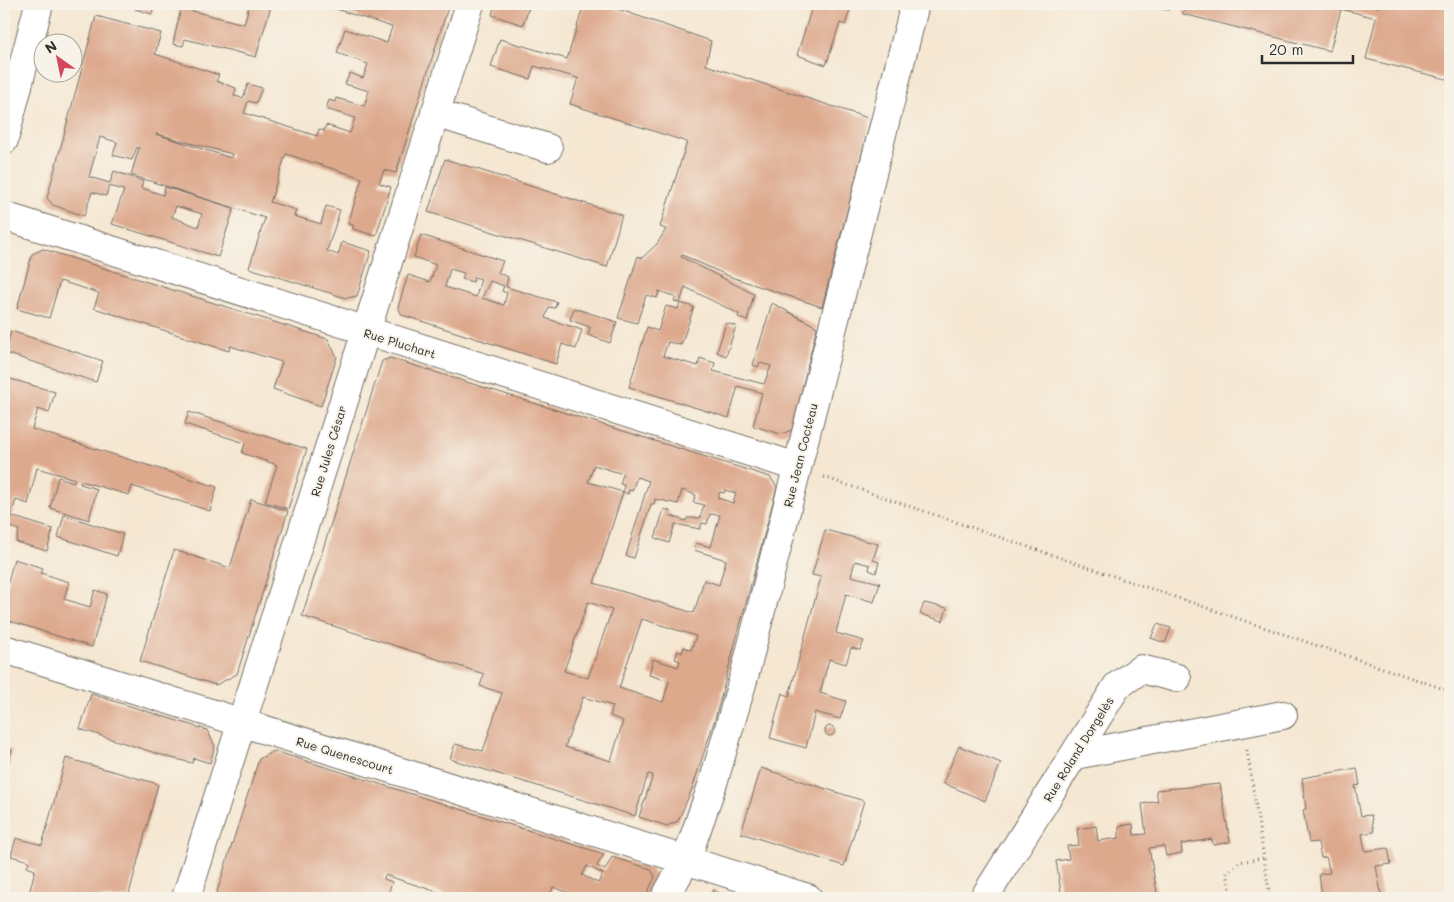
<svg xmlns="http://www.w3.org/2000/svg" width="1454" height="902" font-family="Mali,sans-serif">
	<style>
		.building { fill: #dda98d; fill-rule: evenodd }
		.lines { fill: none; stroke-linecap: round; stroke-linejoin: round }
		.minor-casing { stroke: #726d65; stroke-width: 30 }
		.path { stroke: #726d65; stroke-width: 3; stroke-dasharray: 1 4; stroke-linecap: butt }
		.minor { stroke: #fff; stroke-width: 28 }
		.labels { text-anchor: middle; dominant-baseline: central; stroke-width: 4; stroke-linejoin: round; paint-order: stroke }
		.street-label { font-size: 12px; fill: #2b2b2b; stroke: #f7f3e8 }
	</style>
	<rect width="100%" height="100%" fill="#f7f3e8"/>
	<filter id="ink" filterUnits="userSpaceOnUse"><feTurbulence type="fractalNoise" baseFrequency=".02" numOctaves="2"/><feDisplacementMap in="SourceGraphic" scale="10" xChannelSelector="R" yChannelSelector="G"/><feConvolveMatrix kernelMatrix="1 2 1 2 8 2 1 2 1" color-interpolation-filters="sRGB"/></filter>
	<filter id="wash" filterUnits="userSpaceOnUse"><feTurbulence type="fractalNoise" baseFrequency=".0096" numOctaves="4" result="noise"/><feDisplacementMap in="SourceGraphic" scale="20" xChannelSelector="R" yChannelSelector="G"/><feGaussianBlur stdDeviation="1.12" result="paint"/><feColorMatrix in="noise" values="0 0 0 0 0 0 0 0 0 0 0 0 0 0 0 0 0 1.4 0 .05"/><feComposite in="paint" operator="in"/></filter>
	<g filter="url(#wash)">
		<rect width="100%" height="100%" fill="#f5e7d2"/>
		<g id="blocks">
			<!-- building -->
			<g class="building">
				<polygon points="136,4 159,4 158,7 154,6 152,14 135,9"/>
				<polygon points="242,4 271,6 256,57 185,39 183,46 173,44 181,8 244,24 249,6"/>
				<path d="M337,4H449L396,173L384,170L379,183L391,187L376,236L353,229V225L348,224L362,178L286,154L270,202L296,210L294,216L321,224L326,206L340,210L327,251L338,255L342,242L371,251L357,296L346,298L249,268L265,218L131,175L139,148L137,147L132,160L113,155L117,142L100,137L89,177L110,183L114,171L143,181L141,188L151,191L163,195L165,187L234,208L218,257L112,224L124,190L109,186L106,196L92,192L84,216L53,205L47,198L96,16L161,33L155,54L219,75L216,81L236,88L234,96L243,98L248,84L262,88L256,103L248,101L244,113L317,136L319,129L324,131L326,125L350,133L355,118L326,109L329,100L335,102L336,98L364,106L369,91L345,84L350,73L363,78L368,64L337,53L345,29L387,43L392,27L336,9ZM156,134L232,154L231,158ZM176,206L202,214L198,227L172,217Z"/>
				<polygon points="495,4 530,4 523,25 492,15"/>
				<polygon points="584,4 603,4 711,41 706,65 871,119 822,307 731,277 682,255 681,257 754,294 747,321 738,317 739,314 685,287 680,303 674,301 676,297 659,291 657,298 646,295 637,323 618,318 638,256 642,258 657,244 666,229 660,227 687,142 570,104 578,78 534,66 530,79 491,67 500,39 567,59"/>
				<polygon points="813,4 852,4 845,25 840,23 826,65 797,55"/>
				<polygon points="1145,4 1171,4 1169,10"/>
				<polygon points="1179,4 1367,4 1379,7 1380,4 1450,4 1450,80 1366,59 1376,18 1341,9 1330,51 1183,14 1184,6"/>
				<polygon points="445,159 622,215 607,267 428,212"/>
				<path d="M421,235L503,261L498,273L508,277L506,287L557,302L555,308L549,307L545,318L582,330L576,349L562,344L556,364L402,315L398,307L408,275L430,282L436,265L414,257ZM450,269L464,273L462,279L473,282L474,277L481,279L476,297L445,287ZM490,281L504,286L502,291L507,293L504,305L482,298Z"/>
				<polygon points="43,249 328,339 337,357 321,406 273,389 282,362 230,346 229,351 94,308 99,293 60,281 49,318 17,309 32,254"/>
				<polygon points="680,303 694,307 681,345 668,342 663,356 698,366 700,358 715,363 713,371 764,384 771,366 760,363 758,367 753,365 772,303 817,327 792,430 781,434 753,426 762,393 738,386 729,418 629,387 647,327 658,331 666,306 678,309"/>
				<polygon points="574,308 617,322 610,343 588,335 590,327 570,320"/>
				<polygon points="726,323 736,326 726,356 717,352"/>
				<polygon points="11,331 103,361 96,382 5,353"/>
				<path d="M390,358L770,477L777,487L715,719L692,789L678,821L667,826L639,817L653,775L648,774L635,816L450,759L455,744L483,751L502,693L480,686L484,674L302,616L382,361ZM594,465L623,474L620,484L624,485L623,492L588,482ZM637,477L649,481L626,556L634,558L651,504H654L655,499L678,504L682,490L696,495L693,502L704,505L700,518H687L686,521L669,515L670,511L664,509L655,538L669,543L675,524L700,529L702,523L707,524L710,514L720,515L711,547L696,543L694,550L726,560L719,585L704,580L694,613L594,583L623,492L628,494L629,490L632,491ZM725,490L736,493L733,503L718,498L720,492L724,493ZM588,602L612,610L588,678L564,671ZM642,619L696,636L691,650L684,647L682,653L678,651L675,659L680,661L678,667L653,659L649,675L669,681L663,702L619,688ZM583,697L613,706L610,716L623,721L611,761L565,747Z"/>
				<polygon points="4,377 55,392 49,413 38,409 32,429 217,487 210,511 132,486 129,495 81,481 80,484 97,489 89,520 50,508 58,477 74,482 75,479 37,468 28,504 16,500 11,516 53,529 47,551 16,542 19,530 4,525"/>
				<polygon points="189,412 307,449 288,509 265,502 277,465 242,453 245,443 185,424"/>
				<polygon points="251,499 288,511 237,674 216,685 140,661 174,550 230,568"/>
				<polygon points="64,515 123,534 117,556 58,537"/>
				<polygon points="825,530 878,544 873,560 879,562 876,573 869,570 870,565 855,561 851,576 880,583 874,602 846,594 836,633 864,641 860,650 851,648 846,664 829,659 820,693 846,701 840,719 815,712 806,748 770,738 782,693 789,696 805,636 821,577 812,575"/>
				<polygon points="14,559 43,568 41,573 69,582 64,599 90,607 95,590 107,594 92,647 4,619 4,585 7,586"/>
				<polygon points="924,603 947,608 943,621 920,614"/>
				<polygon points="1157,624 1171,628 1165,643 1151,638"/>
				<polygon points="91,694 207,730 215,746 210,763 194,758 192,763 168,757 80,729"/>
				<circle cx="830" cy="731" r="5"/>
				<polygon points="959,746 1001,763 985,801 943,783"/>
				<polygon points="4,748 12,750 4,780"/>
				<path d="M274,751L604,854L597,866L605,870L612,857L651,869L655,877L645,898H582L553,887L549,898H456L385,875L384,879L392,882L387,898H215L259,759ZM587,866L603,874L598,883L582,875Z"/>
				<polygon points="66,758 158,784 128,898 28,898 35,870 27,867 29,861 11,856 16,838 42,845"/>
				<polygon points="761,768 864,801 844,866 741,833"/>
				<polygon points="1357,768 1360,785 1355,786 1361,816 1371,815 1374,832 1362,834 1365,851 1388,848 1391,864 1376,866 1382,898 1322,898 1319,874 1330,873 1326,857 1321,858 1318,842 1309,843 1303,810 1306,809 1302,778"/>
				<polygon points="1220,784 1230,842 1213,845 1212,839 1181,844 1182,853 1166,856 1164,846 1149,848 1157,893 1145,895 1145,898 1062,898 1056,861 1069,859 1067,846 1079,845 1077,829 1096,826 1098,841 1119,838 1119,826 1133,824 1134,835 1146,834 1142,804 1158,801 1156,790"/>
				<polygon points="713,890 727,898 708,898"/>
			</g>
		</g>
	</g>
	<g filter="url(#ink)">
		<use href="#blocks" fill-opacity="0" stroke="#726d65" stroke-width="1"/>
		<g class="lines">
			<!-- minor casing -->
			<g class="minor-casing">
				<g id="minor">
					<polyline points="435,113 548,148"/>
					<polyline points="4,140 39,4"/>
					<polyline points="4,216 797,467"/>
					<polyline points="4,649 808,898"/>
					<polyline points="1075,755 1283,715"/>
					<polyline points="186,898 470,4"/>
					<polyline points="665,898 686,860 714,780 745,673 915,4"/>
					<polyline points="984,898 1117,686 1141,669 1177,678"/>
				</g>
			</g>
			<!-- path -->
			<g class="path">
				<polyline points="824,477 1450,691"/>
				<polyline points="1247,750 1270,897 1263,898"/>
				<polyline points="1232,898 1227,873 1239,862 1264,858"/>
			</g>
			<!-- minor -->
			<use href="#minor" class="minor"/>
		</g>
	</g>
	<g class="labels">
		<!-- street labels -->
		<g class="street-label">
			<text transform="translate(400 343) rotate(17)">Rue Pluchart</text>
			<text transform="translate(328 451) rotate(-73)">Rue Jules César</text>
			<text transform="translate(800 455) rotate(-76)">Rue Jean Cocteau</text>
			<text transform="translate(1078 749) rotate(-58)">Rue Roland Dorgelès</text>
			<text transform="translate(345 755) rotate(17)">Rue Quenescourt</text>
		</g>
	</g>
	<!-- margin -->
	<rect width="1454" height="902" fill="none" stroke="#f7f3e8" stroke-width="20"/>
	<!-- north arrow -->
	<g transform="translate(58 58) rotate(327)"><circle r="24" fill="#f7f3e8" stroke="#a5a39c"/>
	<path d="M0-4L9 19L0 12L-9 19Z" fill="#d1495b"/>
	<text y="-8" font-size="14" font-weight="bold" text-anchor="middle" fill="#2b2b2b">N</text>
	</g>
	<!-- scale -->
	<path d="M1262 55v8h91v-8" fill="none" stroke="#2b2b2b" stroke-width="2.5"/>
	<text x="1269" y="55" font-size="15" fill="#2b2b2b" stroke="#f7f3e8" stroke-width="4" paint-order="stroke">20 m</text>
</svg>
